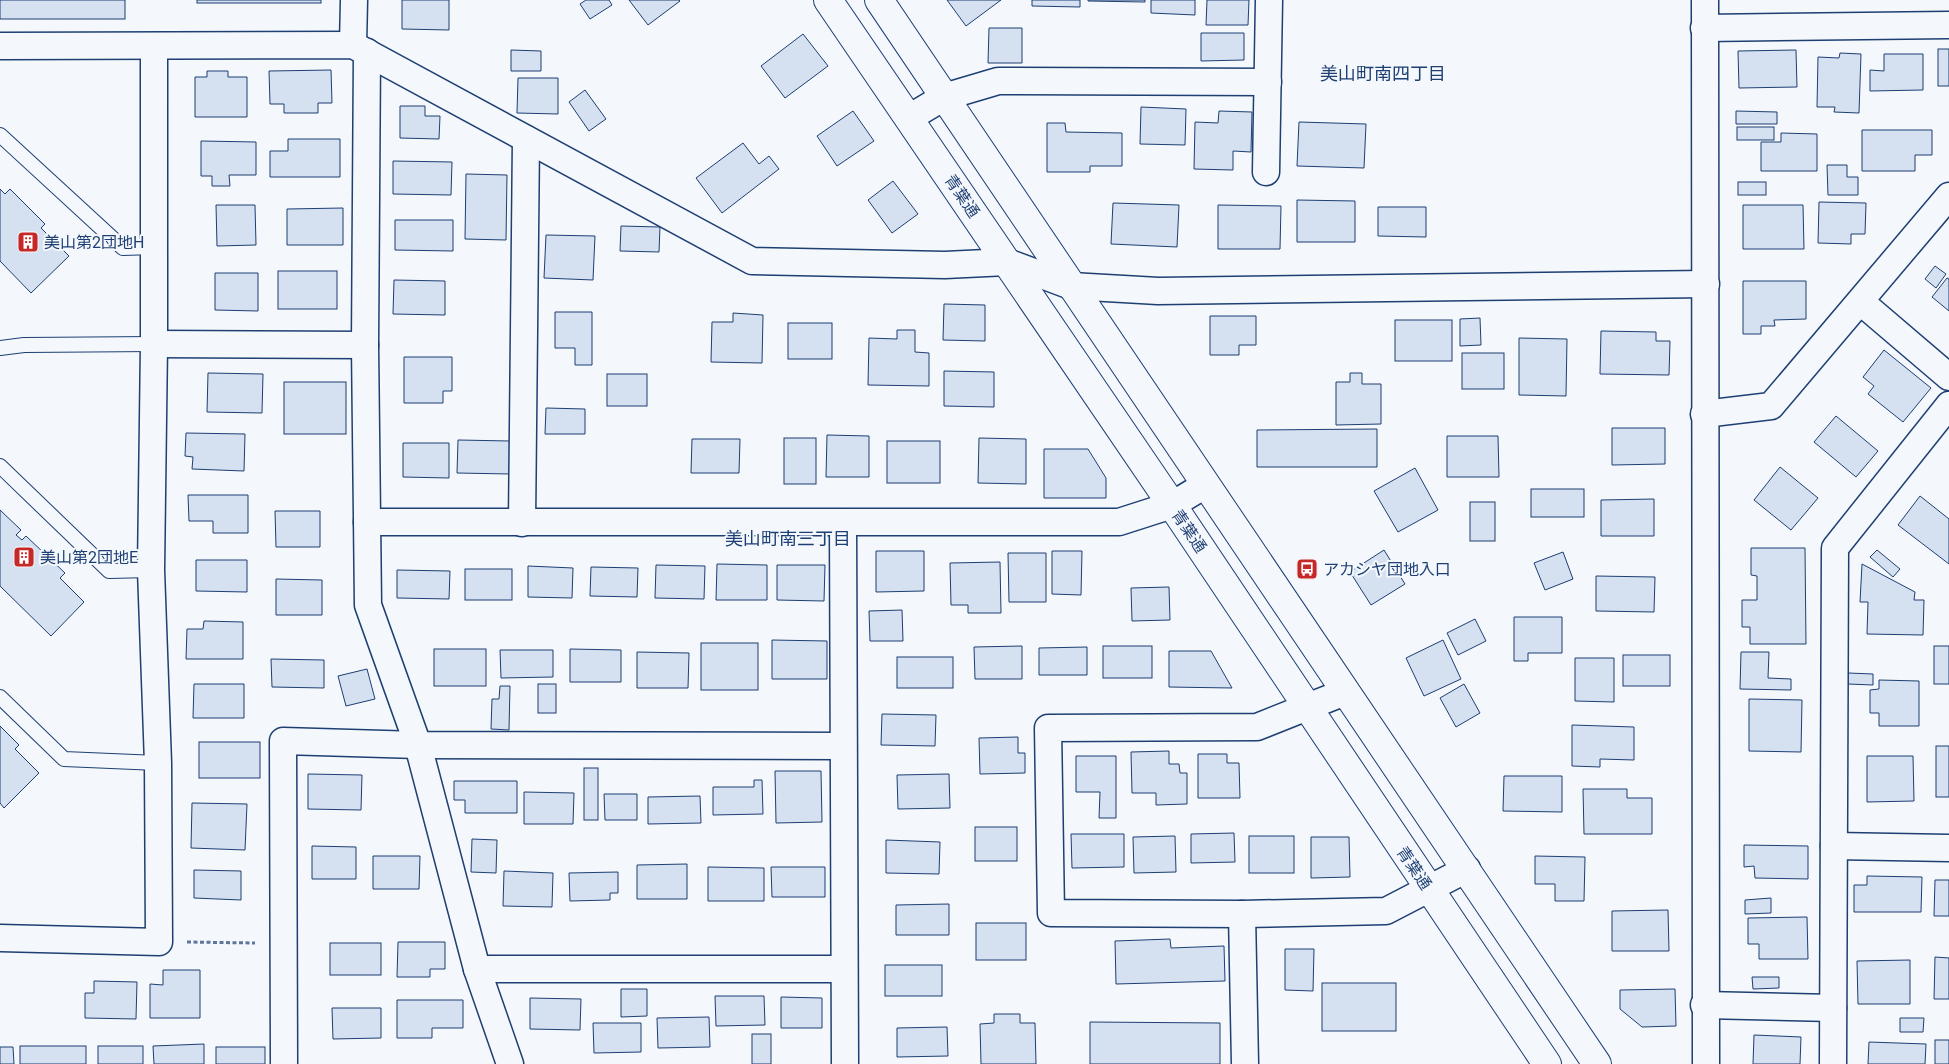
<svg xmlns="http://www.w3.org/2000/svg" width="1949" height="1064" font-family="Roboto,'Noto Sans JP',sans-serif">
	<style>
		.building { fill: #d5e0f0; stroke: #1d3f73 }
		.lines { fill: none; stroke-linecap: round; stroke-linejoin: round }
		.lane-casing { stroke: #1d3f73; stroke-width: 16 }
		.street-casing { stroke: #1d3f73; stroke-width: 29 }
		.secondary-casing { stroke: #1d3f73; stroke-width: 30 }
		.path { stroke: #5e769c; stroke-width: 3; stroke-dasharray: 4 2.5; stroke-linecap: butt }
		.lane { stroke: #f4f7fb; stroke-width: 14 }
		.street { stroke: #f4f7fb; stroke-width: 26 }
		.secondary { stroke: #f4f7fb; stroke-width: 28 }
		.labels { text-anchor: middle; dominant-baseline: central; stroke-width: 4; stroke-linejoin: round; paint-order: stroke }
		.street-label { font-size: 16px; fill: #1d3f73; stroke: #f4f7fb }
		.poi-label { font-size: 16px; fill: #1d3f73; stroke: #f4f7fb; text-anchor: start }
		.neighbourhood-label { font-size: 18px; fill: #1d3f73; stroke: #f4f7fb }
	</style>
	<rect width="100%" height="100%" fill="#f4f7fb"/>
	<!-- building -->
	<g class="building">
		<rect x="0" y="0" width="125" height="19"/>
		<rect x="197" y="0" width="124" height="3"/>
		<polygon points="402,0 449,0 449,30 402,29"/>
		<polygon points="586,0 609,0 612,5 590,19 580,4"/>
		<polygon points="629,0 679,0 680,1 648,25"/>
		<polygon points="947,0 1001,0 966,26"/>
		<polygon points="1032,0 1080,0 1080,7 1032,6"/>
		<polygon points="1088,0 1145,0 1145,2 1088,1"/>
		<polygon points="1151,0 1195,0 1195,15 1151,13"/>
		<polygon points="1207,0 1249,0 1248,25 1206,25"/>
		<polygon points="989,28 1022,28 1022,63 988,63"/>
		<polygon points="1201,33 1244,33 1244,60 1201,61"/>
		<polygon points="803,34 828,66 785,98 761,66"/>
		<rect x="1938" y="49" width="11" height="37"/>
		<polygon points="511,50 541,51 541,71 511,71"/>
		<polygon points="1796,50 1797,87 1739,88 1738,51"/>
		<polygon points="1840,53 1861,54 1859,113 1834,112 1835,107 1817,107 1818,57 1839,58"/>
		<polygon points="1884,54 1923,54 1923,90 1870,91 1870,70 1884,71"/>
		<polygon points="331,70 332,103 318,103 318,113 284,113 284,104 270,104 269,71"/>
		<polygon points="207,71 228,71 228,77 247,77 247,117 195,117 195,77 207,77"/>
		<polygon points="518,78 558,78 558,114 517,113"/>
		<polygon points="585,90 606,119 589,131 569,102"/>
		<polygon points="400,106 425,106 425,116 440,116 439,139 400,138"/>
		<polygon points="1141,107 1186,109 1185,145 1140,144"/>
		<polygon points="853,111 874,141 837,166 817,136"/>
		<polygon points="1219,111 1252,112 1251,152 1233,151 1233,170 1194,169 1195,122 1218,123"/>
		<polygon points="1736,111 1777,112 1777,124 1736,124"/>
		<polygon points="1299,122 1366,124 1364,168 1297,166"/>
		<polygon points="1047,123 1065,123 1066,132 1122,133 1122,166 1090,166 1090,172 1047,172"/>
		<rect x="1737" y="127" width="37" height="13"/>
		<polygon points="1862,130 1932,130 1932,155 1915,155 1915,171 1862,171"/>
		<polygon points="1781,133 1817,134 1817,171 1761,171 1761,142 1781,142"/>
		<polygon points="288,139 340,139 340,177 270,177 270,151 288,151"/>
		<polygon points="201,141 256,142 256,175 229,175 230,186 212,186 212,176 201,176"/>
		<polygon points="743,143 759,164 769,156 779,169 722,213 696,178"/>
		<polygon points="393,161 452,162 451,195 393,194"/>
		<polygon points="1827,165 1847,165 1847,177 1858,177 1858,195 1828,195"/>
		<polygon points="466,174 507,175 506,240 465,239"/>
		<polygon points="893,181 918,214 892,233 868,200"/>
		<rect x="1738" y="182" width="28" height="13"/>
		<polygon points="0,189 5,194 10,189 45,224 41,228 69,256 31,293 0,261"/>
		<polygon points="1297,200 1355,201 1355,242 1297,242"/>
		<polygon points="1819,202 1866,203 1865,234 1851,234 1851,244 1818,243"/>
		<polygon points="1113,203 1179,205 1177,247 1111,244"/>
		<polygon points="216,205 255,205 256,245 217,246"/>
		<polygon points="1218,205 1281,206 1280,249 1218,249"/>
		<polygon points="1743,205 1803,205 1804,249 1743,249"/>
		<polygon points="1378,207 1426,207 1426,237 1378,236"/>
		<polygon points="343,208 343,245 287,245 287,209"/>
		<polygon points="395,220 453,220 453,251 395,250"/>
		<polygon points="621,226 660,227 659,252 620,251"/>
		<polygon points="546,235 595,236 593,280 544,278"/>
		<polygon points="1935,266 1946,274 1936,288 1925,279"/>
		<rect x="278" y="271" width="59" height="38"/>
		<polygon points="215,273 258,273 258,311 215,310"/>
		<polygon points="1947,278 1949,279 1949,311 1932,297"/>
		<polygon points="394,280 445,281 445,315 393,314"/>
		<polygon points="1743,281 1806,281 1806,319 1774,320 1775,326 1761,326 1761,334 1743,334"/>
		<polygon points="944,304 985,305 985,341 943,340"/>
		<polygon points="555,312 592,312 592,365 575,365 575,348 555,348"/>
		<polygon points="733,313 763,315 762,363 711,362 712,322 733,322"/>
		<polygon points="1210,316 1256,316 1256,345 1239,345 1239,355 1210,355"/>
		<polygon points="1480,318 1481,345 1460,346 1460,319"/>
		<rect x="1395" y="320" width="57" height="41"/>
		<rect x="788" y="323" width="44" height="36"/>
		<polygon points="897,330 915,330 915,352 929,353 929,386 868,385 869,338 897,339"/>
		<polygon points="1601,331 1656,332 1656,341 1670,341 1669,375 1600,374"/>
		<polygon points="1519,338 1567,339 1566,396 1519,395"/>
		<polygon points="1884,350 1931,388 1903,422 1868,394 1874,386 1863,377"/>
		<rect x="1462" y="353" width="42" height="36"/>
		<polygon points="404,357 452,357 452,391 443,391 443,403 404,403"/>
		<polygon points="944,371 994,372 994,407 944,406"/>
		<polygon points="208,373 263,374 262,413 207,412"/>
		<polygon points="1350,373 1362,373 1362,384 1381,384 1381,424 1336,425 1336,382 1350,382"/>
		<rect x="607" y="374" width="40" height="32"/>
		<rect x="284" y="382" width="62" height="52"/>
		<polygon points="546,408 585,409 585,434 545,434"/>
		<polygon points="1836,416 1878,451 1856,477 1814,442"/>
		<polygon points="1612,428 1665,428 1665,464 1612,465"/>
		<polygon points="1377,429 1377,467 1257,467 1257,430"/>
		<polygon points="186,433 245,434 244,471 192,469 193,457 185,456"/>
		<polygon points="827,435 869,436 869,477 826,477"/>
		<polygon points="1447,436 1498,436 1499,477 1447,477"/>
		<rect x="784" y="438" width="32" height="46"/>
		<polygon points="979,438 1026,439 1026,484 978,483"/>
		<polygon points="692,439 740,439 739,473 691,473"/>
		<polygon points="458,440 510,441 510,474 457,473"/>
		<rect x="887" y="441" width="53" height="42"/>
		<polygon points="403,443 449,443 449,478 403,477"/>
		<polygon points="1044,449 1088,449 1106,478 1106,498 1044,498"/>
		<polygon points="1780,467 1818,498 1791,530 1754,500"/>
		<polygon points="1415,468 1438,510 1398,532 1374,491"/>
		<rect x="1531" y="489" width="53" height="28"/>
		<polygon points="188,495 248,495 248,533 213,533 213,521 189,521"/>
		<polygon points="1920,496 1949,519 1949,564 1898,525"/>
		<polygon points="1654,499 1654,536 1601,536 1601,500"/>
		<rect x="1470" y="502" width="25" height="39"/>
		<polygon points="0,510 21,530 16,535 22,540 26,536 65,573 60,578 84,602 51,636 0,586"/>
		<polygon points="275,511 320,511 320,547 276,547"/>
		<polygon points="1751,548 1805,548 1806,644 1750,644 1750,627 1742,627 1742,600 1757,600 1757,576 1751,575"/>
		<polygon points="1384,550 1405,584 1371,605 1350,572"/>
		<polygon points="1877,550 1900,569 1893,577 1870,557"/>
		<polygon points="876,551 924,551 924,591 876,592"/>
		<polygon points="1052,551 1082,551 1081,595 1052,594"/>
		<polygon points="1563,552 1573,579 1545,590 1534,563"/>
		<polygon points="1008,553 1046,553 1046,602 1009,602"/>
		<polygon points="196,560 247,560 247,592 196,591"/>
		<polygon points="1000,562 1001,613 968,613 968,605 951,605 950,563"/>
		<polygon points="717,564 767,565 767,600 716,600"/>
		<polygon points="1862,564 1915,592 1914,600 1924,600 1923,635 1867,634 1868,602 1860,602"/>
		<polygon points="656,565 705,566 704,599 655,598"/>
		<polygon points="777,565 825,565 824,601 777,600"/>
		<polygon points="528,566 573,568 572,598 528,597"/>
		<polygon points="591,567 638,568 637,597 590,596"/>
		<rect x="465" y="569" width="47" height="31"/>
		<polygon points="397,570 450,571 449,599 397,598"/>
		<polygon points="1596,576 1655,577 1654,612 1596,611"/>
		<polygon points="276,579 322,580 322,615 276,615"/>
		<polygon points="1169,587 1170,620 1132,621 1131,588"/>
		<polygon points="902,610 903,641 870,641 869,611"/>
		<polygon points="1514,617 1562,617 1562,653 1528,653 1528,661 1514,661"/>
		<polygon points="1475,619 1486,641 1458,655 1447,633"/>
		<polygon points="204,621 243,622 243,659 186,659 187,629 203,629"/>
		<polygon points="772,640 827,641 827,679 772,679"/>
		<polygon points="1443,640 1461,679 1424,696 1406,658"/>
		<rect x="701" y="643" width="57" height="47"/>
		<polygon points="1022,646 1022,679 975,679 974,647"/>
		<rect x="1103" y="646" width="49" height="32"/>
		<rect x="1934" y="646" width="15" height="38"/>
		<polygon points="1087,647 1087,675 1039,675 1039,648"/>
		<rect x="434" y="649" width="52" height="37"/>
		<polygon points="570,649 621,650 621,682 570,682"/>
		<polygon points="500,650 553,650 553,677 501,678"/>
		<polygon points="1169,651 1211,651 1232,688 1169,687"/>
		<polygon points="637,652 689,653 688,688 637,688"/>
		<polygon points="1741,652 1769,652 1768,678 1791,679 1791,690 1740,689"/>
		<rect x="1623" y="655" width="47" height="31"/>
		<rect x="897" y="657" width="56" height="31"/>
		<polygon points="1575,658 1614,658 1614,702 1575,701"/>
		<polygon points="271,659 324,660 324,688 272,687"/>
		<polygon points="367,669 375,699 346,706 338,676"/>
		<polygon points="1848,673 1873,674 1873,685 1848,684"/>
		<polygon points="1879,680 1919,681 1919,726 1879,726 1879,713 1870,713 1870,690 1879,689"/>
		<polygon points="194,684 244,684 244,718 193,718"/>
		<rect x="538" y="684" width="18" height="29"/>
		<polygon points="1464,684 1480,713 1456,727 1440,698"/>
		<polygon points="500,686 510,686 509,730 491,729 492,699 499,699"/>
		<polygon points="1749,699 1802,700 1801,752 1749,751"/>
		<polygon points="882,714 936,715 935,746 881,745"/>
		<polygon points="1572,725 1634,727 1634,760 1600,759 1600,767 1572,766"/>
		<polygon points="0,726 19,745 15,749 39,773 4,808 0,803"/>
		<polygon points="1018,737 1018,753 1025,753 1025,773 980,774 979,738"/>
		<rect x="199" y="742" width="61" height="36"/>
		<rect x="1936" y="746" width="13" height="51"/>
		<polygon points="1169,751 1169,764 1179,764 1180,773 1187,773 1187,804 1156,805 1156,793 1132,793 1131,752"/>
		<polygon points="1198,754 1227,754 1227,763 1239,763 1240,798 1198,798"/>
		<polygon points="1076,756 1116,756 1116,818 1099,818 1100,792 1076,792"/>
		<polygon points="1867,756 1913,756 1914,801 1867,802"/>
		<rect x="584" y="768" width="14" height="52"/>
		<polygon points="775,771 821,771 822,822 776,823"/>
		<polygon points="308,774 362,775 361,810 308,809"/>
		<polygon points="949,774 950,808 898,809 897,775"/>
		<polygon points="1504,776 1562,776 1562,812 1503,811"/>
		<polygon points="754,780 762,780 763,814 713,815 713,787 754,787"/>
		<polygon points="454,781 517,781 517,813 465,813 465,800 454,800"/>
		<polygon points="1583,789 1627,789 1627,798 1652,798 1652,834 1584,834"/>
		<polygon points="524,792 574,793 573,824 524,824"/>
		<polygon points="604,794 637,794 637,820 605,820"/>
		<polygon points="700,796 701,823 648,824 648,797"/>
		<polygon points="192,803 247,804 245,850 191,848"/>
		<rect x="975" y="827" width="42" height="34"/>
		<polygon points="1234,833 1235,862 1191,863 1191,834"/>
		<polygon points="1071,834 1124,834 1124,867 1072,868"/>
		<polygon points="1175,836 1176,872 1134,873 1133,837"/>
		<rect x="1249" y="836" width="45" height="37"/>
		<polygon points="1311,837 1349,837 1350,877 1311,878"/>
		<polygon points="472,839 497,840 496,873 471,872"/>
		<polygon points="886,840 940,842 939,874 886,873"/>
		<polygon points="1744,845 1808,846 1808,879 1755,878 1754,866 1744,867"/>
		<polygon points="312,846 356,847 356,879 312,879"/>
		<polygon points="373,856 420,856 419,889 373,889"/>
		<polygon points="1535,856 1585,857 1584,901 1555,901 1555,884 1535,884"/>
		<polygon points="687,864 687,899 637,899 637,865"/>
		<polygon points="708,867 764,868 764,901 708,901"/>
		<polygon points="771,867 825,867 825,897 772,897"/>
		<polygon points="194,870 241,871 241,900 194,898"/>
		<polygon points="504,871 553,873 552,907 503,906"/>
		<polygon points="618,872 618,893 610,893 610,900 570,901 569,873"/>
		<polygon points="1867,876 1922,877 1921,912 1854,912 1854,885 1867,885"/>
		<polygon points="1935,880 1949,880 1949,916 1934,916"/>
		<polygon points="1771,898 1771,913 1745,914 1745,900"/>
		<polygon points="949,904 949,935 896,935 896,905"/>
		<polygon points="1668,910 1669,951 1612,951 1612,911"/>
		<polygon points="1807,917 1808,959 1759,959 1759,944 1748,944 1748,918"/>
		<rect x="976" y="923" width="50" height="37"/>
		<polygon points="1170,939 1171,948 1224,946 1225,981 1116,984 1115,941"/>
		<polygon points="398,942 445,942 445,969 430,969 430,977 397,977"/>
		<rect x="330" y="943" width="51" height="32"/>
		<polygon points="1285,949 1314,949 1313,991 1285,990"/>
		<polygon points="1935,957 1949,958 1949,999 1934,999"/>
		<polygon points="1910,960 1910,1004 1858,1004 1857,961"/>
		<rect x="885" y="965" width="57" height="31"/>
		<polygon points="163,970 200,970 200,1018 150,1018 150,984 163,985"/>
		<polygon points="1752,977 1779,977 1779,988 1753,989"/>
		<polygon points="94,981 137,982 136,1019 85,1018 85,993 94,993"/>
		<rect x="1322" y="983" width="74" height="48"/>
		<polygon points="621,989 647,989 647,1016 621,1017"/>
		<polygon points="1675,989 1676,1026 1642,1027 1620,1009 1620,990"/>
		<polygon points="715,996 764,996 765,1025 716,1026"/>
		<polygon points="781,997 822,998 822,1028 781,1028"/>
		<polygon points="530,998 581,999 580,1030 530,1029"/>
		<polygon points="397,1000 463,1000 463,1028 432,1028 432,1038 397,1038"/>
		<polygon points="332,1008 381,1008 381,1038 333,1039"/>
		<polygon points="994,1014 1020,1014 1020,1023 1035,1023 1036,1064 981,1064 980,1024 994,1023"/>
		<polygon points="709,1017 710,1047 658,1048 657,1018"/>
		<polygon points="1900,1018 1924,1018 1923,1032 1900,1032"/>
		<polygon points="1090,1022 1220,1023 1220,1064 1090,1064"/>
		<polygon points="593,1023 641,1023 641,1052 594,1053"/>
		<polygon points="947,1027 948,1056 897,1057 897,1028"/>
		<rect x="752" y="1034" width="19" height="30"/>
		<polygon points="1754,1035 1801,1037 1800,1064 1753,1064"/>
		<rect x="1935" y="1040" width="14" height="24"/>
		<polygon points="1869,1042 1926,1044 1925,1064 1868,1064"/>
		<polygon points="204,1044 204,1064 154,1064 153,1046"/>
		<rect x="20" y="1046" width="66" height="18"/>
		<rect x="98" y="1046" width="45" height="18"/>
		<polygon points="0,1047 13,1047 14,1064 0,1064"/>
		<rect x="216" y="1047" width="49" height="17"/>
	</g>
	<g class="lines">
		<!-- lane casing -->
		<g class="lane-casing">
			<g id="lane">
				<polyline points="0,135 123,248 154,247"/>
				<polyline points="0,348 24,345 154,344"/>
				<polyline points="0,466 109,571 151,570"/>
				<polyline points="0,697 64,759 158,763"/>
			</g>
		</g>
		<!-- street casing -->
		<g class="street-casing">
			<g id="street">
				<polyline points="1705,0 1706,1064"/>
				<polyline points="1704,28 1949,25"/>
				<polyline points="353,45 354,0"/>
				<polyline points="0,46 353,45 752,261 945,265 1007,262 1071,286 1158,291 1706,284"/>
				<polyline points="367,52 365,345 368,605 418,745 477,969 510,1064"/>
				<polyline points="909,118 944,97 998,81 1268,82"/>
				<polyline points="1266,172 1269,0"/>
				<polyline points="1861,302 1949,377"/>
				<polyline points="154,344 365,345"/>
				<polyline points="1704,414 1771,406 1949,196"/>
				<polyline points="367,522 1119,522 1172,505 1205,485"/>
				<polyline points="522,523 526,139"/>
				<polyline points="843,523 845,1064"/>
				<polyline points="1345,692 1257,727 1048,728 1051,913 1242,914 1386,911 1467,869"/>
				<polyline points="1834,846 1949,848"/>
				<polyline points="1242,914 1245,1064"/>
				<polyline points="0,938 159,942 158,763 151,570 154,344 154,46"/>
				<polyline points="477,969 844,969"/>
				<polyline points="1704,1005 1833,1008"/>
				<polyline points="284,1064 283,741 418,745 843,746"/>
				<polyline points="1833,1064 1835,548 1949,405"/>
			</g>
		</g>
		<!-- secondary casing -->
		<g class="secondary-casing">
			<g id="secondary">
				<polyline points="828,0 1172,505 1547,1064"/>
				<polyline points="879,0 1597,1064"/>
			</g>
		</g>
		<!-- path -->
		<polyline class="path" points="187,942 255,943"/>
		<!-- lane -->
		<use href="#lane" class="lane"/>
		<!-- street -->
		<use href="#street" class="street"/>
		<!-- secondary -->
		<use href="#secondary" class="secondary"/>
	</g>
	<!-- icons -->
	<defs>
		<g id="building-square" transform="scale(1.125)"><rect x="-9" y="-9" width="18" height="18" rx="4" fill="#c62828" stroke="#f4f7fb"/><path d="M-4-6H4V6H1V3H-1V6H-4ZM-2.5-4.3h1.7v1.8h-1.7ZM.8-4.3h1.7v1.8H.8ZM-2.5-1h1.7V.8h-1.7ZM.8-1h1.7V.8H.8Z" fill="#fff"/></g>
		<g id="bus-square" transform="scale(1.125)"><rect x="-9" y="-9" width="18" height="18" rx="4" fill="#c62828" stroke="#f4f7fb"/><path d="M-5-6H5V4H4V6H2V4H-2V6H-4V4H-5ZM-3.5-4V0h7V-4ZM-3.5 1.2v1.5H-2V1.2ZM2 1.2v1.5H3.5V1.2Z" fill="#fff"/></g>
	</defs>
	<g fill-rule="evenodd">
		<use href="#building-square" x="28" y="242"/>
		<use href="#building-square" x="24" y="557"/>
		<use href="#bus-square" x="1307" y="569"/>
	</g>
	<g class="labels">
		<!-- street labels -->
		<g class="street-label">
			<text transform="translate(962 196) rotate(56)">青葉通</text>
			<text transform="translate(1189 531) rotate(56)">青葉通</text>
			<text transform="translate(1414 868) rotate(56)">青葉通</text>
		</g>
		<!-- poi labels -->
		<g class="poi-label">
			<text x="44" y="242">美山第2団地H</text>
			<text x="40" y="557">美山第2団地E</text>
			<text x="1323" y="569">アカシヤ団地入口</text>
		</g>
		<!-- neighbourhood labels -->
		<g class="neighbourhood-label">
			<text x="1383" y="73">美山町南四丁目</text>
			<text x="788" y="538">美山町南三丁目</text>
		</g>
	</g>
</svg>
